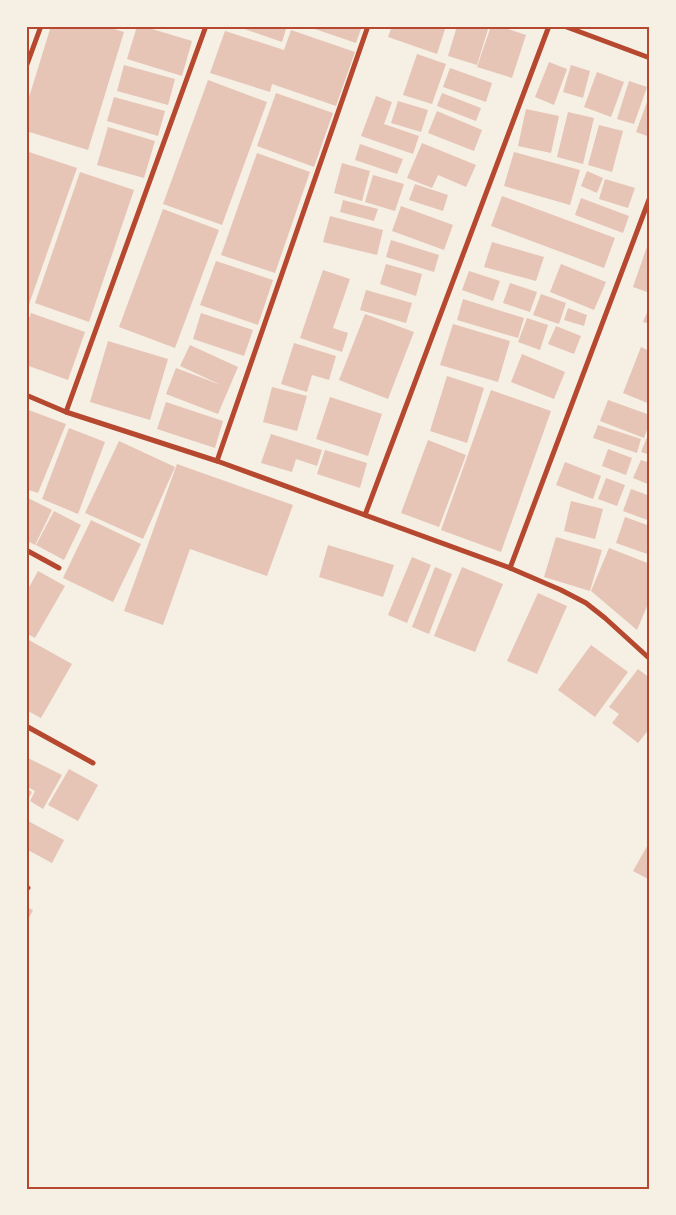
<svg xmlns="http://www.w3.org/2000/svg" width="676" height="1215" font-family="'DM Sans',sans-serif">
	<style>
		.building { fill: #e6c5b7 }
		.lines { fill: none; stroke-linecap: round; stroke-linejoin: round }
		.minor { stroke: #b5482f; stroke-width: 5 }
		.neatline { fill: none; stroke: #b5482f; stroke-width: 2 }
	</style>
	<rect width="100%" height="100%" fill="#f6efe4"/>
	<!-- building -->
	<g class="building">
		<polygon points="51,26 104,26 124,32 88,150 26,131 26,107"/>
		<polygon points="137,26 142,26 192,41 182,76 127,59"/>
		<polygon points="236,26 287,26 282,42"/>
		<polygon points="306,26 362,26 356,43"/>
		<polygon points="392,26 446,26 437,54 388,37"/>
		<polygon points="457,26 489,26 477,65 448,56"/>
		<polygon points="491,26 499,26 526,35 512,78 477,67"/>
		<polygon points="291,30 355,52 336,106 272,84 270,92 210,73 225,31 284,50"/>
		<polygon points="417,54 446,64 432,104 403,95"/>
		<polygon points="549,62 567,69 554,105 535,97"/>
		<polygon points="124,65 175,79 168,105 117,91"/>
		<polygon points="571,65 590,71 583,98 563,92"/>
		<polygon points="450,68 492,83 486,102 443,87"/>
		<polygon points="597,72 624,82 611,117 584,107"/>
		<polygon points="208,80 267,102 222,225 163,204"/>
		<polygon points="629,81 647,87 634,124 617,119"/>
		<polygon points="276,93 333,113 314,167 257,146"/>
		<polygon points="442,93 481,108 476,121 437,106"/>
		<polygon points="650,94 650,137 636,132"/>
		<polygon points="376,96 392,102 384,124 419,136 413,154 361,136"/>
		<polygon points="114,97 165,111 158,136 107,121"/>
		<polygon points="398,101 428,110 421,132 391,123"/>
		<polygon points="526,109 559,116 551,153 518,146"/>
		<polygon points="437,111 482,130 474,151 428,133"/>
		<polygon points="568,112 594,118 583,164 557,157"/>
		<polygon points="599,125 623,131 612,172 588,165"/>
		<polygon points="108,127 155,141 144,178 97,165"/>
		<polygon points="422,143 476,165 466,187 438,175 432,188 407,178"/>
		<polygon points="360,144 403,159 397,174 355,160"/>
		<polygon points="26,151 77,168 27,310 26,309"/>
		<polygon points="514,152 580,170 570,205 504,186"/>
		<polygon points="257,153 310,172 275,273 221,255"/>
		<polygon points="342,163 370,171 362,201 334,193"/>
		<polygon points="587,171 603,178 597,193 581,186"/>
		<polygon points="80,172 134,190 89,322 35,303"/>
		<polygon points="373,175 404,184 395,211 365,202"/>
		<polygon points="605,179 635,188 628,208 599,199"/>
		<polygon points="415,184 448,195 443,211 409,200"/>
		<polygon points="502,196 615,238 604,268 491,226"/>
		<polygon points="581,198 629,216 623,233 575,215"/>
		<polygon points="343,200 378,209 374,221 340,212"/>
		<polygon points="401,206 453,225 444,250 392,231"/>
		<polygon points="163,209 219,230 175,348 119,327"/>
		<polygon points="330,216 383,230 377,255 323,242"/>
		<polygon points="650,238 650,293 633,287"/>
		<polygon points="391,240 439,255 434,272 386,257"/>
		<polygon points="492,242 544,257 536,281 484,267"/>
		<polygon points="216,261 273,280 258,325 200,305"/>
		<polygon points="386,264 422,274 416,296 380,284"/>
		<polygon points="561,264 606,282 594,310 550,292"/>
		<polygon points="323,270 350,279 333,328 348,333 342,352 300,338"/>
		<polygon points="469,271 500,281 493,301 462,290"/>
		<polygon points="510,283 537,292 530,312 503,303"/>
		<polygon points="366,290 412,303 406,323 360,310"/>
		<polygon points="541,294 566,303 559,324 533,315"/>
		<polygon points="463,299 524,318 518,338 457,320"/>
		<polygon points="650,305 650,324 643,322"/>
		<polygon points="568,308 587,315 584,326 564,320"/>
		<polygon points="31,313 85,332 68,380 26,365 26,327"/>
		<polygon points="201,313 253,330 244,356 193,339"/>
		<polygon points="365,314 414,332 388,399 339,380"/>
		<polygon points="527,318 548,325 540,350 518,342"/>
		<polygon points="453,324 510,341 498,382 440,365"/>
		<polygon points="556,326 581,336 574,354 548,344"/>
		<polygon points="108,341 168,359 150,420 90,402"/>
		<polygon points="294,343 336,356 329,380 312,375 307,392 281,384"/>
		<polygon points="190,345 238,367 218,414 166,394 176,368 221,385 180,366"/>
		<polygon points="641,347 650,351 650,404 623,393"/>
		<polygon points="522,354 565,372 554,399 511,382"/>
		<polygon points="447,376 484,388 467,443 430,431"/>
		<polygon points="272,387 307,396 297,431 263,422"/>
		<polygon points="491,390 551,411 501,552 441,530"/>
		<polygon points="330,397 382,414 368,456 316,439"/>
		<polygon points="608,400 650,415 650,422 644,438 600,421"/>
		<polygon points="166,402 223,421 215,448 157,429"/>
		<polygon points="26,409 66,424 38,493 26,489"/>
		<polygon points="598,425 641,439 637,453 593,438"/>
		<polygon points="69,428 105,442 78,514 42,499"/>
		<polygon points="650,430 650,455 641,452"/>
		<polygon points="271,434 322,450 317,466 296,459 292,472 261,463"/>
		<polygon points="428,440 466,455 439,527 401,513"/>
		<polygon points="119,441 175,467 143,539 85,513"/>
		<polygon points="608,449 632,458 626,475 602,466"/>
		<polygon points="325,450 367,463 360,488 317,474"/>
		<polygon points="641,460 650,463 650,485 633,478"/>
		<polygon points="565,462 601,476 593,499 556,485"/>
		<polygon points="177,464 293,505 267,576 190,549 163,625 124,611"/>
		<polygon points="606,478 625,485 617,506 598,499"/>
		<polygon points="631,489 650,496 650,521 623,511"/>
		<polygon points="26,497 52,510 35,545 26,540"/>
		<polygon points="571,501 603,509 595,539 564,531"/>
		<polygon points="54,511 81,525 64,560 36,545"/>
		<polygon points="625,517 650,526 650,555 616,543"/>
		<polygon points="91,520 141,544 113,602 63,578"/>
		<polygon points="556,537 602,550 590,591 544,577"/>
		<polygon points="328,545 394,565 383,597 319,577"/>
		<polygon points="609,548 650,564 650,599 637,630 591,591"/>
		<polygon points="412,557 431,565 407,623 388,615"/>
		<polygon points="435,567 452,574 429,634 412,627"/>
		<polygon points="462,567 503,584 475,652 434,636"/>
		<polygon points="38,571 65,586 35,638 26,633 26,593"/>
		<polygon points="538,593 567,606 537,674 507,661"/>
		<polygon points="29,640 72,664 41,718 26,710 26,646"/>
		<polygon points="591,645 628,672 595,717 558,690"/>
		<polygon points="638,669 650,678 650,728 638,743 612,723 619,714 609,707"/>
		<polygon points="26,757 62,775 43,809 30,801 35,791 26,786"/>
		<polygon points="69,769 98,785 78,821 48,805"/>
		<polygon points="26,788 32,792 26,803"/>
		<polygon points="26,820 64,840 52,863 26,849"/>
		<polygon points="650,841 650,880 633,871"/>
		<polygon points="26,907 33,910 26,924"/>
	</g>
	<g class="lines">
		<!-- minor -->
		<g class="minor">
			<polyline points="564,26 650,58"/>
			<polyline points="26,67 41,26"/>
			<polyline points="26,395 66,412 217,461 510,568 561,590 586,603 605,618 650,659"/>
			<polyline points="66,412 206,26"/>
			<polyline points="217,461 368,26"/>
			<polyline points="365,515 549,26"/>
			<polyline points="26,550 59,568"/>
			<polyline points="510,568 650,197"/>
			<polyline points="26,726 93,763"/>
			<polyline points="26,887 28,888"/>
		</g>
	</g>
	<!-- border -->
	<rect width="676" height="1215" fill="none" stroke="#f6efe4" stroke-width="55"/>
	<rect x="28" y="28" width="620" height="1160" class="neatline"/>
</svg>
